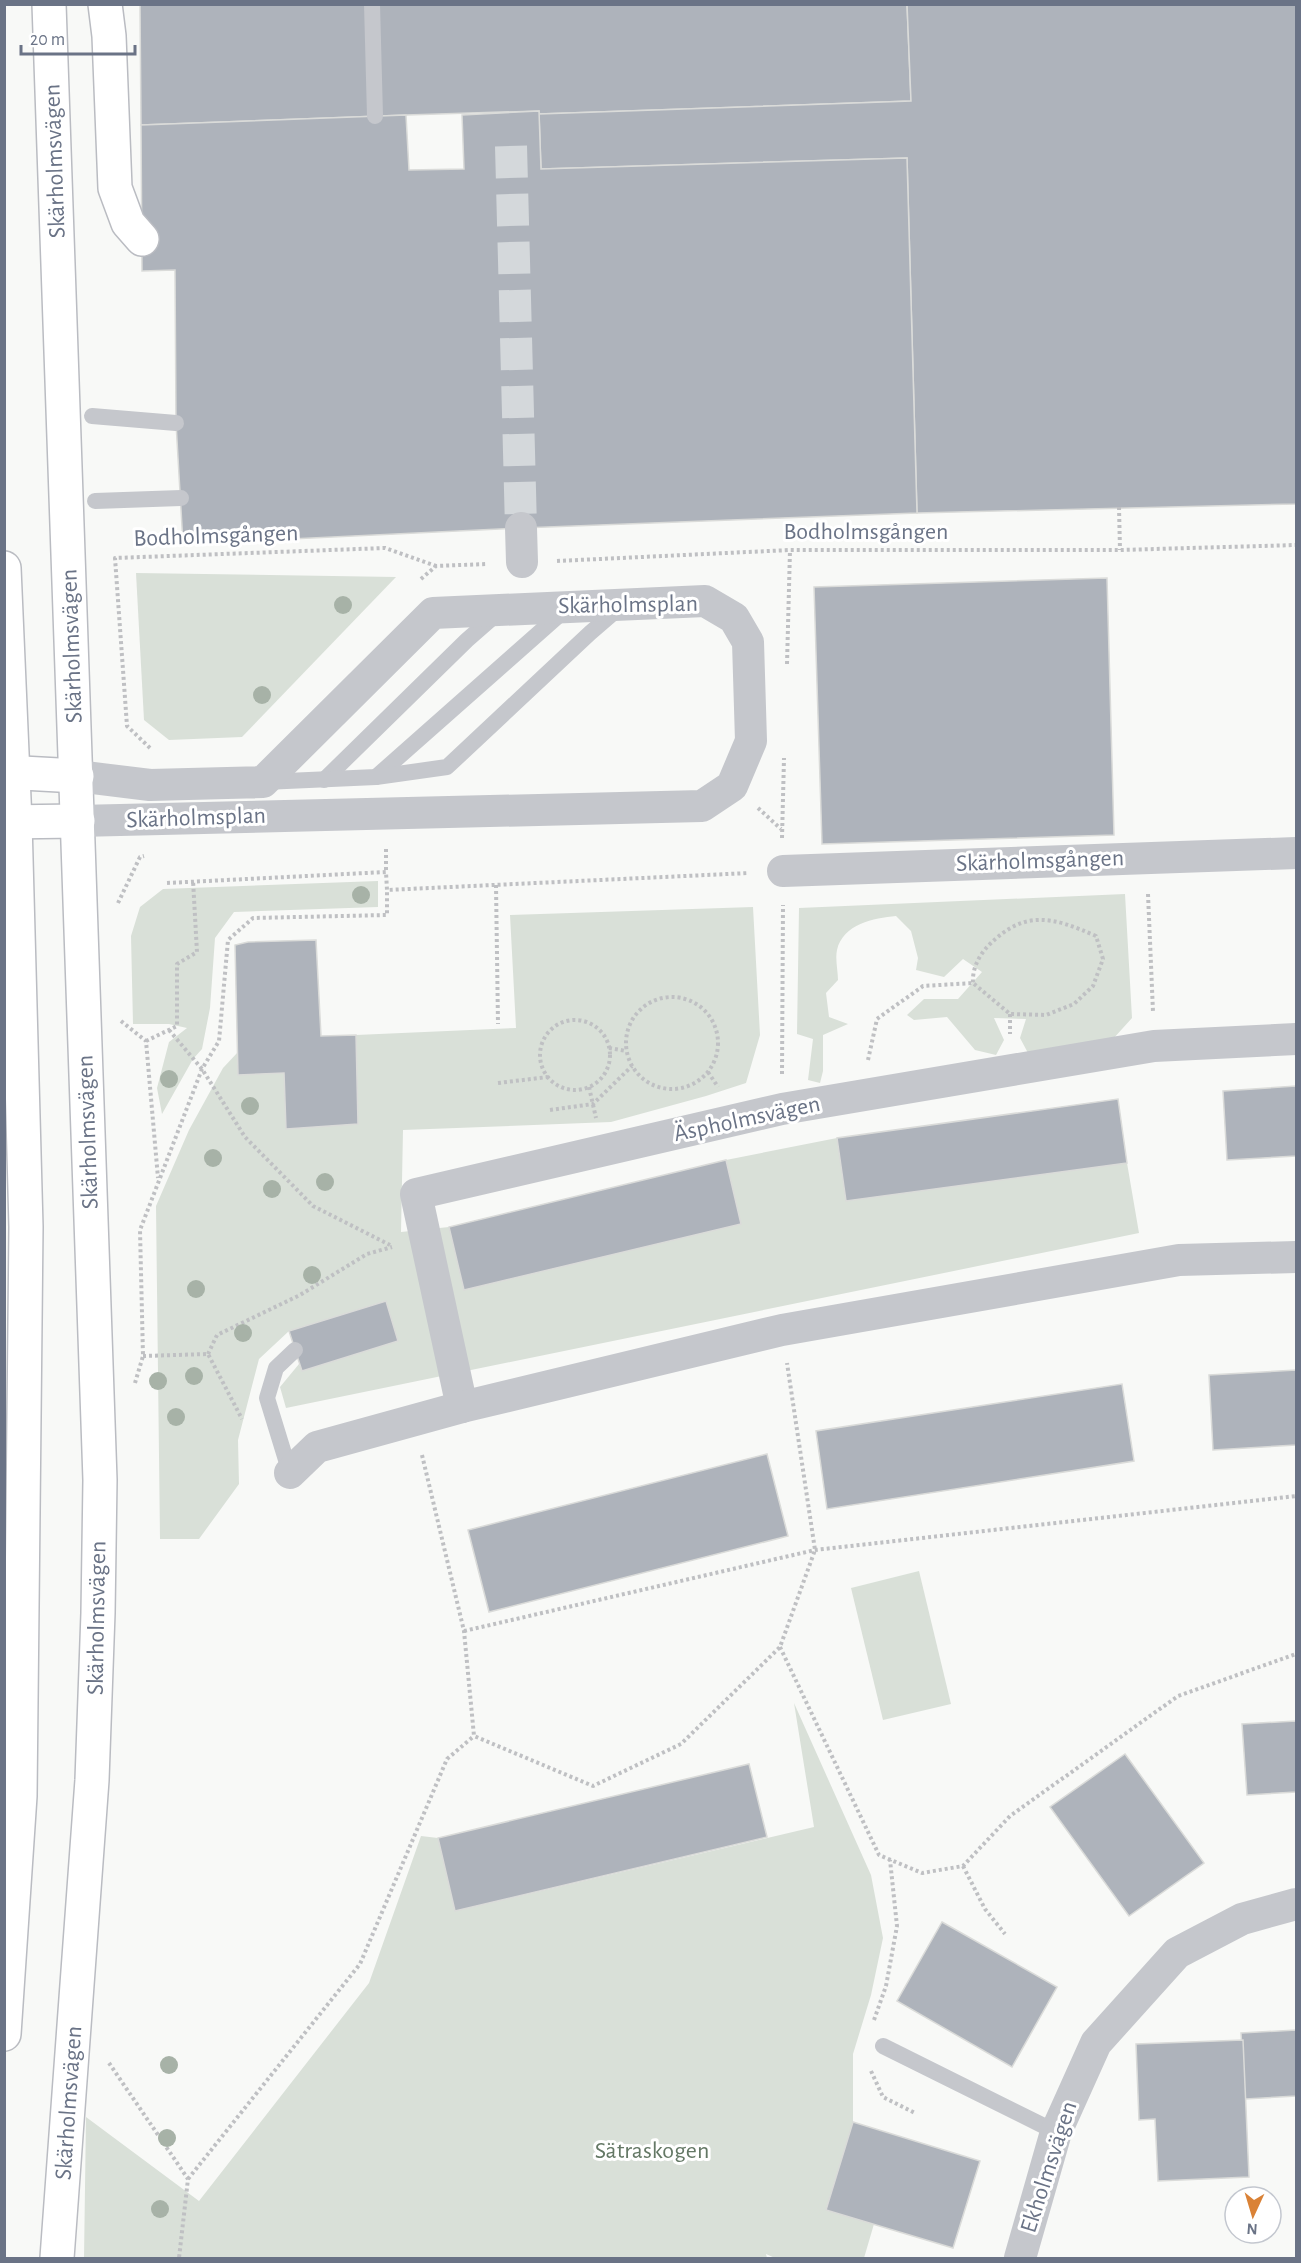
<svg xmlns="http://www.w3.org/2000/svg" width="1301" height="2263" font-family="'Alegreya Sans',sans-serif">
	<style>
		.green { fill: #d9e0d8 }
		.building { fill: #aeb3bb; stroke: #dadbd9; stroke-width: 1.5 }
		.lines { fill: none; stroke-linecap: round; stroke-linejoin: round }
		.street-tunnel { stroke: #d4d8db; stroke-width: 32; stroke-dasharray: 32 16; stroke-linecap: butt }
		.secondary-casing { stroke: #babcc2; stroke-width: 36 }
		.path { stroke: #bfc0c3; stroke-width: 4; stroke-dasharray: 3 3; stroke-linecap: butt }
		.lane { stroke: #c5c7cc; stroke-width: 16 }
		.street { stroke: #c5c7cc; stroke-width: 32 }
		.secondary { stroke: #fff; stroke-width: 33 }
		.tree { fill: #a7b2a7 }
		.labels { text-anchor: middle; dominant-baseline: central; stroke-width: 6; stroke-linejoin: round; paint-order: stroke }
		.street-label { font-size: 24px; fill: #6a7386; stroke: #fff }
		.park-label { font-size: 24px; fill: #647865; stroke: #fff }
	</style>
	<rect width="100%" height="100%" fill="#f8f9f7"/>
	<!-- green -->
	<g class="green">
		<polygon points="136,573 396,577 242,737 169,740 144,720"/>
		<polygon points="378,881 378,907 234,912 215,938 210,1008 202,1049 193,1059 162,1114 157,1088 169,1042 187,1028 169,1024 133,1024 131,936 140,907 163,889"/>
		<path d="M1125,894L1132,1018L1113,1039L1028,1053L1020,1038L1026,1019L994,1018L1004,1040L996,1055L975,1050L947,1017L914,1020L907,1015L924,999H958L982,972L963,959L944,977L916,970L918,958L911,931L896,916C874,918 843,924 837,950C835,959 838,971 838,980L826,993L829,1017L848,1024L823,1035V1071L820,1083L808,1080L813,1039L797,1034L799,908Z"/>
		<polygon points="753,907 760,1035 746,1083 706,1096 611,1122 403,1130 401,1232 449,1227 465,1290 741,1224 726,1160 837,1138 847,1201 1127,1163 1139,1233 286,1408 280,1387 299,1364 302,1371 398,1341 385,1301 289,1331 259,1359 238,1440 239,1484 199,1539 160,1539 156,1206 189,1130 223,1068 238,1052 238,1075 284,1073 287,1129 357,1124 356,1035 516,1028 510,915"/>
		<polygon points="919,1571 951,1704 883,1720 851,1588"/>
		<polygon points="794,1703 871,1875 883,1938 871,1995 853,2054 853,2122 826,2209 874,2224 864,2258 775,2258 766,2254 767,2258 84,2258 86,2117 199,2201 369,1983 421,1836 438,1838 456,1911 814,1827"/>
	</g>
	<!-- building -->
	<g class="building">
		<polygon points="140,4 907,4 911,101 539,114 539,111 406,115 141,125"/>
		<polygon points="907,4 1296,4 1296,504 917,513 907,158 541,169 539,114 911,101"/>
		<polygon points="539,111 541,169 907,158 917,513 521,528 183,544 176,423 175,270 142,271 141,125 406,115 409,170 464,169 462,115"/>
		<polygon points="1107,578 1114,835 822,844 814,587"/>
		<polygon points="316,940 321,1036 356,1035 358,1124 286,1129 284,1073 238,1075 235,945 248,942"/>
		<polygon points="1296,1086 1296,1156 1227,1160 1223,1091"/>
		<polygon points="1118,1099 1127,1163 846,1201 837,1138"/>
		<polygon points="726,1160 741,1224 464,1290 449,1227"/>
		<polygon points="386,1301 398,1341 302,1371 289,1331"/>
		<polygon points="1296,1370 1296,1445 1213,1450 1209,1375"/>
		<polygon points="1122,1384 1134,1461 827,1509 816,1431"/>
		<polygon points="767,1454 788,1536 489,1612 468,1530"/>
		<polygon points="1296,1721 1296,1792 1247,1795 1242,1724"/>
		<polygon points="1125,1754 1204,1863 1129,1916 1050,1807"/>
		<polygon points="749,1764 767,1837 455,1911 438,1838"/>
		<polygon points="942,1922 1057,1987 1012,2067 897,2001"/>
		<polygon points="1296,2030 1296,2096 1245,2099 1241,2033"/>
		<polygon points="1243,2040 1249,2177 1158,2181 1155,2119 1139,2120 1136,2044"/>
		<polygon points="853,2122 980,2161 953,2248 826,2210"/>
	</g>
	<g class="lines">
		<!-- street-tunnel -->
		<polyline class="street-tunnel" points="511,146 521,528"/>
		<!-- secondary casing -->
		<g class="secondary-casing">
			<g id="secondary">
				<polyline points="49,4 100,1480 98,1613 92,1780 57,2258"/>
				<polyline points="105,4 109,36 115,188 128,223 142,239"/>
				<polyline points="4,568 15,822 26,1227 20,1796 4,2034"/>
				<polyline points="4,772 77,776"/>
				<polyline points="4,822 78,821"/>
			</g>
		</g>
		<!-- path -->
		<g class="path">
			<polyline points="1119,507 1120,550"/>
			<polyline points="557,561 790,550 1120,550 1296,545"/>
			<polyline points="421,579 436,566 486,564"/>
			<polyline points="787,664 790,550"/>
			<polyline points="150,748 127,726 115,558 385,548 436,566"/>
			<polyline points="758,808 781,829"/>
			<polyline points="782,838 784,758"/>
			<polyline points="386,849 386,872"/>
			<polyline points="167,883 386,872 387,890 749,873"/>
			<polyline points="496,885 498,1024"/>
			<polyline points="1148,894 1153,1012"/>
			<polyline points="118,903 140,857 144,856"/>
			<circle cx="672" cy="1043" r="46"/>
			<polyline points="1010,1014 1010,1034"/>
			<circle cx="575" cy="1055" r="35"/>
			<polyline points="121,1021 146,1041 158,1178"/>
			<polyline points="169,1030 202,1069 245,1137 313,1206 390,1245"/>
			<polyline points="146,1041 177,1026 177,964 197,952 193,880"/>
			<polyline points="609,1048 626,1051"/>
			<path d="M868,1060L877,1019L923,986L973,983L1010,1014L1046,1015L1074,1004L1093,986L1103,959L1096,936C1053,917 1025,909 989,945C979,955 972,969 973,983"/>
			<polyline points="708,1072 718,1087"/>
			<polyline points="782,1074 783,905"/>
			<polyline points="498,1083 548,1077"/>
			<polyline points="589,1087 596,1118"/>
			<polyline points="550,1110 593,1104 632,1066"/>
			<polyline points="208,1354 217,1335 300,1295 367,1254 392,1247"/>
			<polyline points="143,1356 208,1354 242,1419"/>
			<polyline points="135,1383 143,1356 140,1230 202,1069 219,1041 228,940 253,918 387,915 387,890"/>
			<polyline points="422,1455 464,1631 474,1736 593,1786 681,1744 780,1647 815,1550 787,1363"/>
			<polyline points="464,1631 815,1550 1296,1496"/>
			<polyline points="780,1647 879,1855 922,1873 963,1866 1010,1816 1178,1696 1296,1654"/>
			<polyline points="963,1866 985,1909 1005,1934"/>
			<polyline points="874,2020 886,1986 897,1926 890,1860"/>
			<polyline points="109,2063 188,2179 179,2258"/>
			<polyline points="871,2071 883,2097 915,2113"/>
			<polyline points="188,2179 360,1964 447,1759 474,1736"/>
		</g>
		<!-- lane -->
		<g class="lane">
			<polyline points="372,4 375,116"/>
			<polyline points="92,416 176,423"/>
			<polyline points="95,501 181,498"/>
			<polyline points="376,777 566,609"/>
			<polyline points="324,780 467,640 499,612"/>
			<polyline points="264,782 376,777 447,767 590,633 619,608"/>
			<polyline points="290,1473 267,1398 276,1368 295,1350"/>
			<polyline points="883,2046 1056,2132"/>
		</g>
		<!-- street -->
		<g class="street">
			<polyline points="521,528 522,562"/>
			<polyline points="77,776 150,785 263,782 433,613 705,601 734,618 748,642 751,741 732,786 702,806 78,821"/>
			<polyline points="783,871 1296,853"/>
			<polyline points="462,1407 416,1194 782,1109 1154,1046 1296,1039"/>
			<polyline points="290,1473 317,1447 462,1407 782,1330 1179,1260 1296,1257"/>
			<polyline points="1020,2258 1056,2132 1096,2043 1177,1953 1242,1919 1296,1904"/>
		</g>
		<!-- secondary -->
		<use href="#secondary" class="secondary"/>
	</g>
	<!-- trees -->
	<g class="tree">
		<circle cx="343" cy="605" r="9"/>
		<circle cx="262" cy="695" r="9"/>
		<circle cx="361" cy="895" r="9"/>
		<circle cx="169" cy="1079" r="9"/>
		<circle cx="250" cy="1106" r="9"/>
		<circle cx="213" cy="1158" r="9"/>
		<circle cx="325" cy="1182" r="9"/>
		<circle cx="272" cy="1189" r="9"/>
		<circle cx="312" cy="1275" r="9"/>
		<circle cx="196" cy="1289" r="9"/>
		<circle cx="243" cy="1333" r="9"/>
		<circle cx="194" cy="1376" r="9"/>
		<circle cx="158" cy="1381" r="9"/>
		<circle cx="176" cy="1417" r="9"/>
		<circle cx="169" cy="2065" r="9"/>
		<circle cx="167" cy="2138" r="9"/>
		<circle cx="160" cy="2209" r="9"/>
	</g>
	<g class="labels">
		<!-- street labels -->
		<g class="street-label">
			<text transform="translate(55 161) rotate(-92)">Skärholmsvägen</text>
			<text x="866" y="532">Bodholmsgången</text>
			<text transform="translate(216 536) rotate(-2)">Bodholmsgången</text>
			<text transform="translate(628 605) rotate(-1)">Skärholmsplan</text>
			<text transform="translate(72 646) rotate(-92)">Skärholmsvägen</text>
			<text transform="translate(196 818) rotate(-2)">Skärholmsplan</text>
			<text transform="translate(1040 861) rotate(-2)">Skärholmsgången</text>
			<text transform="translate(747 1119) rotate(-12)">Äspholmsvägen</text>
			<text transform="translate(88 1132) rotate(-92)">Skärholmsvägen</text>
			<text transform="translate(97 1618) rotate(-89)">Skärholmsvägen</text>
			<text transform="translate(69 2103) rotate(-86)">Skärholmsvägen</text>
			<text transform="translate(1049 2167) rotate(-72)">Ekholmsvägen</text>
		</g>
		<!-- park labels -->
		<g class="park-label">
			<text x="652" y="2151">Sätraskogen</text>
		</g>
	</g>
	<!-- border -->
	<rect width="1301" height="2263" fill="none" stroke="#6a7386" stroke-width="12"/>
	<!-- north arrow -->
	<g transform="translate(1253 2215) rotate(184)"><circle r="28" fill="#ffffff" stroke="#c3c7cf" stroke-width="1.5"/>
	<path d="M0-4.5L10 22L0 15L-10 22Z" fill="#da8236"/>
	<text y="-9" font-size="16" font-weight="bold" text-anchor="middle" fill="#6a7386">N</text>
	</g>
	<!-- scale -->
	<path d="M21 45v9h114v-9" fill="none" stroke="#6a7386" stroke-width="3"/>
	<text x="30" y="45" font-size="18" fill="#6a7386" stroke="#ffffff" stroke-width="4.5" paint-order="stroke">20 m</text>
</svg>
